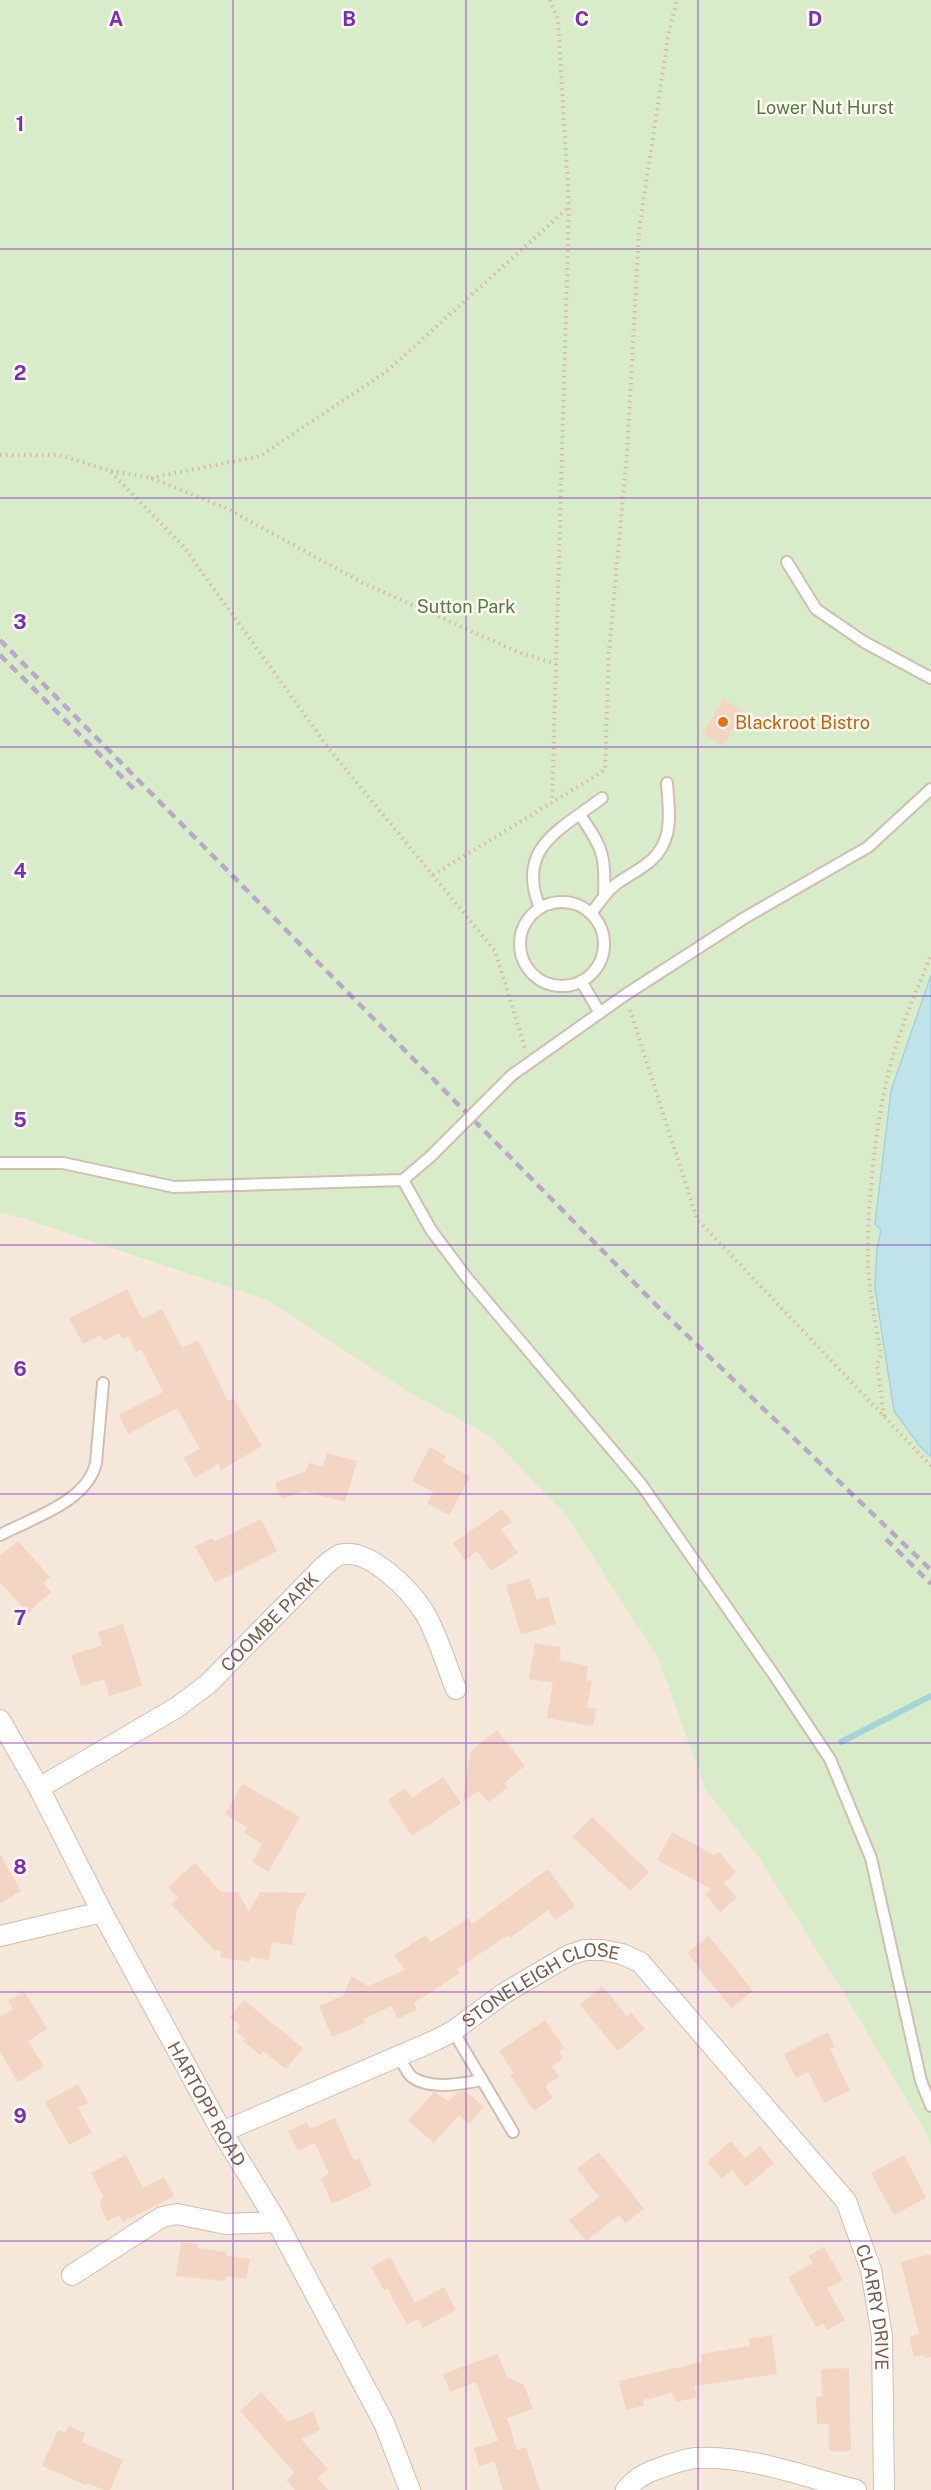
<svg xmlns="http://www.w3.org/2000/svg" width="931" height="2490" font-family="'Public Sans',sans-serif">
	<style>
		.residential { fill: #f5e8da }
		.green { fill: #d8ecc9 }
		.water { fill: #bfe3e8; stroke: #a5d3da; stroke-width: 1.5 }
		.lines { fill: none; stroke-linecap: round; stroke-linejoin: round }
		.stream { stroke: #a5d3da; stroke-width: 6 }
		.building { fill: #f3d5c3 }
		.lane-casing { stroke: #d1beb0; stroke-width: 14 }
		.street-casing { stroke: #d1beb0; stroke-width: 22 }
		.path { stroke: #d9b8a5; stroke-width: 4; stroke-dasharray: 1.5 4.5; stroke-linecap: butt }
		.lane { stroke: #fff; stroke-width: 10 }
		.street { stroke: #fff; stroke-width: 20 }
		.rail { stroke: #b9a8c9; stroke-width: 4.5; stroke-dasharray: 9 6; stroke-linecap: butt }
		.lane-bridge-casing { stroke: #d1beb0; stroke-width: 14; stroke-linecap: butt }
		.lane-bridge { stroke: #fff; stroke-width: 10 }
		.grid { fill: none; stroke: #7b2cbf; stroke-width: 1.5; stroke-opacity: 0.55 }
		.food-dot { fill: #e8710a; stroke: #fffaf3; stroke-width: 2 }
		.labels { text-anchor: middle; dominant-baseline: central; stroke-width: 5; stroke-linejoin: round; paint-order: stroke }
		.park-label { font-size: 18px; fill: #537a41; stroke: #fffaf3 }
		.food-label { font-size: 18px; fill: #c56008; stroke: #fffaf3; text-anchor: start }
		.street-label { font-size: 18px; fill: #7a5c4d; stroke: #fffaf3 }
		.grid-label { font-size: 20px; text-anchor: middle; font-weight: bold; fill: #7b2cbf; stroke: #fffaf3; stroke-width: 5; stroke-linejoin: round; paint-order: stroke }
	</style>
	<rect width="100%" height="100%" fill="#fdf6ec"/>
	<!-- residential -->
	<polygon class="residential" points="0,1213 22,1218 269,1301 408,1392 490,1436 565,1514 658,1658 705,1789 759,1858 849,2002 926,2133 931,2149 931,2490 0,2490"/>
	<!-- green -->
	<polygon class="green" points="0,0 931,0 931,2149 926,2133 849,2002 759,1858 705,1789 658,1658 565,1514 490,1436 408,1392 269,1301 22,1218 0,1213"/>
	<!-- water -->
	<polygon class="water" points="931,975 931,1457 919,1445 894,1411 875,1288 877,1249 881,1230 875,1224 891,1091"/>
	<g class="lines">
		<!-- stream -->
		<polyline class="stream" points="841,1742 931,1696"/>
	</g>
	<!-- building -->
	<g class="building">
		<polygon points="723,699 743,711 723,746 703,734"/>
		<polygon points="127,1289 142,1319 162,1309 182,1348 198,1340 228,1401 233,1398 262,1446 221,1470 218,1464 195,1478 184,1458 200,1449 177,1408 128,1434 119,1415 163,1392 141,1349 136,1352 128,1336 122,1339 119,1333 104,1341 101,1335 83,1344 69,1318"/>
		<polygon points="430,1447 446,1456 443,1462 470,1477 449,1515 427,1503 433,1492 412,1481"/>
		<polygon points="327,1453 357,1461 345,1502 304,1491 282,1499 275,1483 306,1471 309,1463 323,1467"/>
		<polygon points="502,1509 512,1522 501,1529 518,1553 491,1571 477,1551 465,1560 453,1543"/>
		<polygon points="261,1519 277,1551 215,1583 195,1546 212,1538 214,1541 225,1537"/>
		<polygon points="18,1541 50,1577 43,1583 51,1592 28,1613 0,1582 0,1556"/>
		<polygon points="530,1578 537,1600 548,1596 556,1624 521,1635 506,1585"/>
		<polygon points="123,1624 142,1686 109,1696 104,1679 81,1686 71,1655 102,1645 98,1632"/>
		<polygon points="535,1643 561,1647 559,1660 588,1666 586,1680 592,1681 587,1707 596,1709 593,1726 547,1718 553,1683 529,1679"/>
		<polygon points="497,1730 525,1766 504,1783 507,1788 488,1802 479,1791 463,1802 470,1752"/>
		<polygon points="443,1777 461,1803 412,1836 388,1800 405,1788 412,1798"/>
		<polygon points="243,1784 300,1817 268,1872 252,1862 262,1844 244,1833 247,1827 225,1814"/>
		<polygon points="592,1817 649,1872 630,1891 573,1837"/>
		<polygon points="672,1832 714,1855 719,1852 736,1872 724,1883 737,1898 720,1912 705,1894 711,1889 657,1860"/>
		<polygon points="0,1854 21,1891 0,1903"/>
		<polygon points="195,1863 221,1892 238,1892 249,1912 260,1892 307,1893 297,1910 292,1945 272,1942 269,1960 250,1957 249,1962 220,1957 221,1951 214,1950 171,1904 178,1898 168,1887"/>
		<polygon points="548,1869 575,1906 555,1920 548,1910 510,1938 508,1935 457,1969 460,1973 414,2003 417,2010 397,2019 392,2006 363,2019 365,2023 332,2037 319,2006 344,1995 351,1976 368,1986 405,1970 394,1955 426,1935 431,1942 469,1918 472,1924"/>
		<polygon points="709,1936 753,1991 731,2008 687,1953"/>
		<polygon points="602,1986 627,2016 631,2012 645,2029 618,2051 580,2005"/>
		<polygon points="24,1991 47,2029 28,2041 44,2066 18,2082 0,2052 0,2017 13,2009 8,2001"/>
		<polygon points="244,2000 303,2048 286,2069 263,2051 260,2055 243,2041 245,2039 236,2031 241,2026 230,2017"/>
		<polygon points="545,2020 565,2048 559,2051 563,2058 552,2066 559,2077 545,2086 553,2098 534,2111 510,2075 514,2073 499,2051"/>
		<polygon points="828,2032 835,2047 830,2049 850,2090 824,2103 808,2072 796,2078 784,2054"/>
		<polygon points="78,2084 88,2103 78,2108 92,2133 69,2145 45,2102"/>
		<polygon points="465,2091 484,2107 469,2124 459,2115 434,2143 408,2121 434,2092 449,2101 458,2092"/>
		<polygon points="335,2118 354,2161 359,2158 372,2186 332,2204 321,2178 329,2174 315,2143 298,2151 288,2131 307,2122 310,2129"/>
		<polygon points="731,2141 745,2158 760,2146 774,2163 746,2187 732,2170 722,2179 707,2162"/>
		<polygon points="599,2152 644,2209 625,2223 619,2215 586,2241 569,2220 599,2197 577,2169"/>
		<polygon points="126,2155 143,2188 164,2177 174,2196 123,2222 119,2215 107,2221 100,2205 103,2196 91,2173"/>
		<polygon points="904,2155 926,2198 894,2215 871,2173"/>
		<polygon points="181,2242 197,2244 197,2248 227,2252 227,2256 250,2259 246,2279 226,2276 225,2281 176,2276"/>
		<polygon points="824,2247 843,2280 827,2288 845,2320 827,2330 823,2323 816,2327 788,2277 813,2263 808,2256"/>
		<polygon points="931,2254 931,2357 925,2358 924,2355 914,2357 909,2337 919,2334 901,2262"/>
		<polygon points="390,2257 415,2303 444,2287 456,2310 423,2328 418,2319 407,2325 387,2288 384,2290 371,2267"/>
		<polygon points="772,2335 777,2374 694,2386 697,2397 676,2402 673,2393 643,2400 644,2406 626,2410 619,2381 702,2362 701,2354 750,2346 749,2339"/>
		<polygon points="498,2354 507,2377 524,2385 533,2409 507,2418 517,2450 526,2447 540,2490 503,2490 494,2461 479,2466 474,2448 498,2441 476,2382 450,2392 443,2374"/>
		<polygon points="849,2368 851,2451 829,2451 829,2424 817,2424 816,2397 822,2396 821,2369"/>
		<polygon points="261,2392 288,2422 313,2411 320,2430 301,2439 328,2469 318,2478 328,2490 295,2490 286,2480 294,2473 240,2411"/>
		<polygon points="69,2426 85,2433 82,2442 123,2460 110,2490 104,2490 87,2483 86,2485 42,2466 58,2430 65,2433"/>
	</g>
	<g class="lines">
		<!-- lane casing -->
		<g class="lane-casing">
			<g id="lane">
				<polyline points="787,562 816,609 864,642 931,678"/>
				<path d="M580,815C602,847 606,855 604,895"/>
				<circle cx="562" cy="944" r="42"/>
				<path d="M540,908C515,848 560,830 602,798"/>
				<path d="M591,914C599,903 605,893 615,885C636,869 659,864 667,834C671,818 668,799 667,783"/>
				<polyline points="581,981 600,1013"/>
				<polyline points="512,1075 625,995 746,917 868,847 931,789"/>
				<polyline points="0,1163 63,1163 174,1187 403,1180 431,1156"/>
				<polyline points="403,1180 431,1230 467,1278 641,1484 774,1675 830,1759 871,1858 921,2081 931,2106"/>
				<path d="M0,1535C32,1518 87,1502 96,1463L103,1383"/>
				<polyline points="453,2031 513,2132"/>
				<path d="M399,2056C402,2062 407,2073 412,2077C430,2090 462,2084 482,2080"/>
			</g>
		</g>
		<!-- street casing -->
		<g class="street-casing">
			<g id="street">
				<path id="s1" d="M0,1720L39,1788L102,1912L222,2132L277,2222L384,2423L410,2490"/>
				<path id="s2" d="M39,1788L176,1708L208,1684L324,1566C328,1563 334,1557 339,1555C368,1546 410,1590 424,1612C437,1633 446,1665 456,1689"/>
				<polyline points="0,1936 102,1912"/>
				<path id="s3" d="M222,2132L436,2040L453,2031L503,1994L569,1955L585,1950H603L622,1954L640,1962L846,2201L871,2270L882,2336L884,2490"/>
				<polyline points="72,2275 162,2217 177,2214 226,2224 277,2222"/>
				<path d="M626,2490C635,2478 647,2472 660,2468C671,2464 685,2459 696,2458C748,2455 806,2477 856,2490"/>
			</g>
		</g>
		<!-- path -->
		<g class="path">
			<polyline points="550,0 558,20 569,207 552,802"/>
			<polyline points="0,455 60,455 110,471 183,546 330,750 495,951 525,1048"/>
			<polyline points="111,471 151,478 226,508 361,582 518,652 556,664"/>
			<polyline points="151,478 260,456 387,371 569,207"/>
			<polyline points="433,875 605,770 609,651 627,454 639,230 669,31 677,0"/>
			<polyline points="630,1010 697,1219 931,1466"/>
			<path d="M884,1416L877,1365L881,1354C876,1324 869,1293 868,1263C867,1206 875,1126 889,1071C899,1030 916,993 931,954"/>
		</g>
		<!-- lane -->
		<use href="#lane" class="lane"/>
		<!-- street -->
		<use href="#street" class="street"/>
		<!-- rail -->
		<g class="rail">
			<polyline points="0,640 664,1313 931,1570"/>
			<polyline points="0,655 136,791"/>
			<polyline points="886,1539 931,1584"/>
		</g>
		<!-- lane-bridge casing -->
		<g class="lane-bridge-casing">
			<polyline id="lane-bridge" points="431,1156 512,1075"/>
		</g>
		<!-- lane-bridge -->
		<use href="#lane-bridge" class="lane-bridge"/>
	</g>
	<!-- grid -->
	<path class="grid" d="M233,0V2490M466,0V2490M698,0V2490M0,249H931M0,498H931M0,747H931M0,996H931M0,1245H931M0,1494H931M0,1743H931M0,1992H931M0,2241H931"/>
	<!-- markers -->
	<circle class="food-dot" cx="723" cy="722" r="6"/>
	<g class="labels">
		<!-- park labels -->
		<g class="park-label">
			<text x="825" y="107">Lower Nut Hurst</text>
			<text x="466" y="606">Sutton Park</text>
		</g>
		<!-- food labels -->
		<g class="food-label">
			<text x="735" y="722">Blackroot Bistro</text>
		</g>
		<!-- street labels -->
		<g class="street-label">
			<text stroke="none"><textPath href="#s2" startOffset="286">COOMBE PARK</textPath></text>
			<text stroke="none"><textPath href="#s3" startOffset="354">STONELEIGH CLOSE</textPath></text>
			<text stroke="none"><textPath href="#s1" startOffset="436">HARTOPP ROAD</textPath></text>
			<text stroke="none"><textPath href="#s3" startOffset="891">CLARRY DRIVE</textPath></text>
		</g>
	</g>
	<g class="grid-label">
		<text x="116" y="26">A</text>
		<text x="349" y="26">B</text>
		<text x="582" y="26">C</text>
		<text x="815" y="26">D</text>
		<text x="20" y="131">1</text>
		<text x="20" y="380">2</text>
		<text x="20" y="629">3</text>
		<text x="20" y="878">4</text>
		<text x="20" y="1127">5</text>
		<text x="20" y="1376">6</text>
		<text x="20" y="1625">7</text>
		<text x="20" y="1874">8</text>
		<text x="20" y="2123">9</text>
	</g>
</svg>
